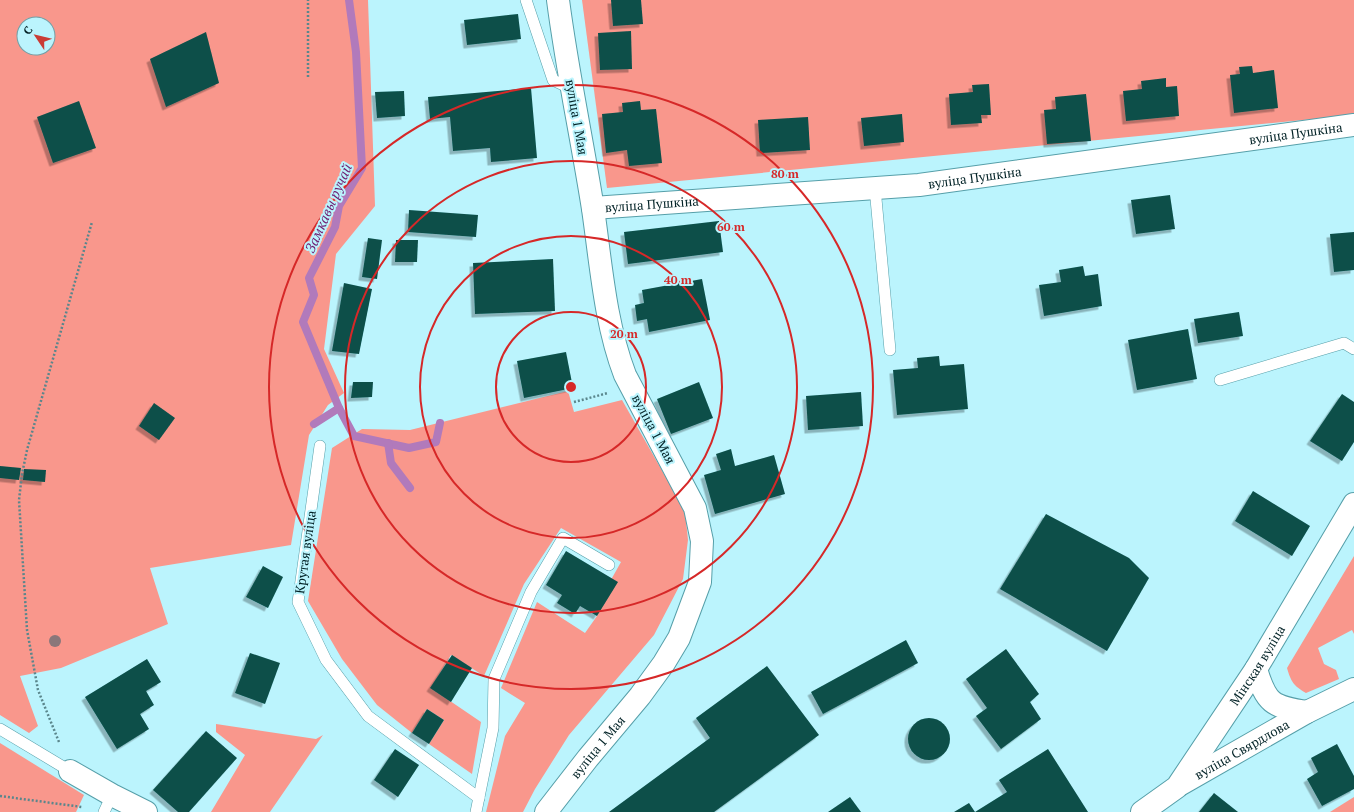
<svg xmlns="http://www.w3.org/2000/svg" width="1354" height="812" font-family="'PT Serif',serif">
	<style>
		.green { fill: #f9978c; fill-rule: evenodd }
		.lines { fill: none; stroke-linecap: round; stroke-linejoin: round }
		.stream { stroke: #b17abb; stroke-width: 8 }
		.building { fill: #094f4a; filter: url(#shadow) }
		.service-casing { stroke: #569fa9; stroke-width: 12 }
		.minor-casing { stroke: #569fa9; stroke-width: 24 }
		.tertiary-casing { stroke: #569fa9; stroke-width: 24 }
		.path { stroke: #5a868c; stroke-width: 2.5; stroke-dasharray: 2 2; stroke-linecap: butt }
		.service { stroke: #fff; stroke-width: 11 }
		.minor { stroke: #fff; stroke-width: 22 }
		.tertiary { stroke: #fff; stroke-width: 22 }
		.tree { fill: #8a777a }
		.ring { fill: none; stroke: #d62828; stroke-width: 2 }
		.labels { text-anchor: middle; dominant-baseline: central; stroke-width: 4; stroke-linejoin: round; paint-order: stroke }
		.street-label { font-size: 13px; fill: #032327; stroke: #bbf4fd }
		.water-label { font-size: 14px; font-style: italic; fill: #6f1d70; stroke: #bbf4fd }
		.centre { fill: #d62828; stroke: #bbf4fd; stroke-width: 2 }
		.ring-label { font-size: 12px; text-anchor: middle; font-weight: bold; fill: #d62828; stroke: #bbf4fd; stroke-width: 4; stroke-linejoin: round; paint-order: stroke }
	</style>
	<defs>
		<filter id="shadow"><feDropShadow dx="-3.5" dy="3.5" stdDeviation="0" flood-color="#0004"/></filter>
	</defs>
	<rect width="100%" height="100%" fill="#bbf4fd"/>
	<!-- green -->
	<g class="green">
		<path d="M0,0H368L375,206L336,254L324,349L344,393L328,405L309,435L291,545L150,568L168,624L61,668L20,676L38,726L29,733L0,715ZM24,24H48V48H24Z"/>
		<polygon points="582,0 1354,0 1354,115 607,188"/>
		<polygon points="568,391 574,412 622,400 685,511 688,540 683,579 654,635 569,735 535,789 523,812 486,812 505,736 525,703 501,688 537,602 585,633 597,616 612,578 621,562 561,528 524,584 484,676 451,655 431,688 481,722 472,774 429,744 444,720 427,709 412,733 377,705 342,659 308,601 332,448 362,429 410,430"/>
		<path d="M1354,556V634L1352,630L1318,648L1324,664L1336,670L1339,679L1306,693C1294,686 1291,682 1287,668Z"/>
		<polygon points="216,724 316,739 323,735 270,812 211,812 245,755 216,732"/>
		<polygon points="0,743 84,795 76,812 0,812"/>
		<polygon points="1354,797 1354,812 1330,812"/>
	</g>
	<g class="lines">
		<!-- stream -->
		<g class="stream">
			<polyline points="339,408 354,436 409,448 436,442 440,423"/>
			<polyline points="314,424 339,408 303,322 314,295 309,278 335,227 339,206 362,168 356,52 349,0"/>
			<polyline points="388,443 391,463 410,488"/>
		</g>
	</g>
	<!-- building -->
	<g class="building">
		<polygon points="611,0 641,0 643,24 613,26"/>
		<polygon points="518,14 521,39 467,45 464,20"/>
		<polygon points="631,31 632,69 600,70 598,33"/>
		<polygon points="206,32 219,83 166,107 150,59"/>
		<polygon points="1252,66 1253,73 1274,70 1278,108 1234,113 1230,75 1240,74 1239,67"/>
		<polygon points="1166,78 1166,87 1177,86 1179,116 1126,121 1123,91 1142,89 1141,81"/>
		<polygon points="989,84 991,115 981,115 982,123 951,125 949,94 973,92 972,85"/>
		<polygon points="531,88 537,158 491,162 490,148 453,151 450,117 430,119 428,97"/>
		<polygon points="404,91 405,116 377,118 375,92"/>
		<polygon points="1086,94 1091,141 1047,144 1044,110 1056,109 1055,97"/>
		<polygon points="79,101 96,148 53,163 37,117"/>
		<polygon points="640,101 641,110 656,109 662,163 629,166 627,150 606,153 602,114 623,112 622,103"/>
		<polygon points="902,114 904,142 864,146 861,118"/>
		<polygon points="808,117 810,150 760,153 758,120"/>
		<polygon points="1170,195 1175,229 1136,234 1131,200"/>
		<polygon points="409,210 478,215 476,237 408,232"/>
		<polygon points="719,221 723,252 628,264 624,232"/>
		<polygon points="1354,232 1354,270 1334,272 1330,234"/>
		<polygon points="368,238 382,240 377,279 362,277"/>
		<polygon points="396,240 418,240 417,262 395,262"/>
		<polygon points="553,259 555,311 475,314 473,263"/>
		<polygon points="1083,266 1085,276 1098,274 1102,306 1044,316 1039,285 1061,282 1059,270"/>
		<polygon points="702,279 710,320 649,332 647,319 637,321 635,305 644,303 642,290"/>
		<polygon points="344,283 372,289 359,354 332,351"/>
		<polygon points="1239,312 1243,336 1198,343 1194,319"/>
		<polygon points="1188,329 1197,379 1137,390 1128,340"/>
		<polygon points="566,352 573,388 524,398 517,361"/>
		<polygon points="939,356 940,366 964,364 968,409 897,415 893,370 918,368 917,358"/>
		<polygon points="353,382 373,382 372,397 351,398"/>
		<polygon points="699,382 713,418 671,434 657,399"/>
		<polygon points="861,392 863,426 808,430 806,396"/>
		<polygon points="1342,394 1354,402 1354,442 1342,461 1310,441"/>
		<polygon points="154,403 175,418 159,440 139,426"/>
		<polygon points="731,449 735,466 774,455 785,494 715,514 704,475 721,470 716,454"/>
		<polygon points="0,466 21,468 19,480 0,478"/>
		<polygon points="24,469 46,470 45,482 23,480"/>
		<polygon points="1253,491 1310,526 1292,556 1235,521"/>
		<polygon points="1046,514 1129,558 1149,578 1107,651 1000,589"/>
		<polygon points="566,551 618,582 597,616 580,606 575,614 557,603 562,595 546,585"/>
		<polygon points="263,566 283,577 268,608 246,597"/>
		<polygon points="906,640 918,663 823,714 811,692"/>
		<polygon points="1006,649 1039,694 1030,702 1041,719 1001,749 976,716 987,708 966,679"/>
		<polygon points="250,653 280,663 265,704 235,693"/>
		<polygon points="452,655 472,668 451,702 430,688"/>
		<polygon points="147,659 161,682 146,691 154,705 140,714 149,729 117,749 85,697"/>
		<polygon points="767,666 819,735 714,812 609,812 710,738 696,718"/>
		<polygon points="427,709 444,720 429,744 412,733"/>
		<circle cx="929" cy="739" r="21"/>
		<polygon points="206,731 237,758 189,812 178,812 153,790"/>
		<polygon points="1337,744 1354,776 1354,789 1322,806 1307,779 1318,772 1311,758"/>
		<polygon points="395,749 419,765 398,797 374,780"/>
		<polygon points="1048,749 1088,812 954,812 969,803 975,812 1007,792 999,780"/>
		<polygon points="1214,793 1238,812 1199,812"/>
		<polygon points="850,797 861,812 828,812"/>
	</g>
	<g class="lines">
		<!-- service casing -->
		<g class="service-casing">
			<g id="service">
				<polyline points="526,0 553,80 572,89"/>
				<polyline points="875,188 890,350"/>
				<polyline points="1220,380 1344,343 1354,349"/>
				<polyline points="320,446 298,602 326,660 368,716 479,798"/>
				<polyline points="0,729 70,771"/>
				<polyline points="104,812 112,795"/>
				<polyline points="476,812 493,728 494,679 531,592 563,538 609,565"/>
			</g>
		</g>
		<!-- minor casing -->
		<g class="minor-casing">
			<g id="minor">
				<path id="s1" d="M593,208L919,185L1354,125"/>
				<polyline points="70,771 112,795 146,812"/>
			</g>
		</g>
		<!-- tertiary casing -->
		<g class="tertiary-casing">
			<g id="tertiary">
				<path d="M1256,669C1266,703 1272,707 1307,712"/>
				<path id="s2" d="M1181,784L1307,712L1354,689"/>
				<path id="s3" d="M546,812L588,758L640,696L664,663L679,638L700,582L702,541L695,508L625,375C605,323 601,264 593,209C582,139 567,70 558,0"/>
				<path id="s4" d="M1142,812L1177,787L1256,669L1354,504"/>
			</g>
		</g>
		<!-- path -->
		<g class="path">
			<polyline points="308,77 308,0"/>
			<polyline points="574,402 608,393"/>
			<polyline points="59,742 38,690 27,630 19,500 22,474 27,450 92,222"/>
			<polyline points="0,796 82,807"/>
		</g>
		<!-- service -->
		<use href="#service" class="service"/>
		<!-- minor -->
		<use href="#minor" class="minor"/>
		<!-- tertiary -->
		<use href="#tertiary" class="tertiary"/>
	</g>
	<!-- trees -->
	<circle class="tree" cx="55" cy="641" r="6"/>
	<!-- distance rings -->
	<g class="ring">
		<circle cx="571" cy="387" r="75"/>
		<circle cx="571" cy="387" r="151"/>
		<circle cx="571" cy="387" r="226"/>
		<circle cx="571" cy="387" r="302"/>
	</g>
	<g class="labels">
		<!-- street labels -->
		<g class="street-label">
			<text transform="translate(577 117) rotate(80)">вуліца 1 Мая</text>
			<text stroke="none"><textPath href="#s1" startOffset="707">вуліца Пушкіна</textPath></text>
			<text stroke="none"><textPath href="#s1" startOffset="383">вуліца Пушкіна</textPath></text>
			<text stroke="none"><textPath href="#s1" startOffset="59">вуліца Пушкіна</textPath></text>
			<text transform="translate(654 429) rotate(62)">вуліца 1 Мая</text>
			<text transform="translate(305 552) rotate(-82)">Крутая вуліца</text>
			<text stroke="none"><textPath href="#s4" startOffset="189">Мінская вуліца</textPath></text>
			<text stroke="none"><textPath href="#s3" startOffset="83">вуліца 1 Мая</textPath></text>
			<text stroke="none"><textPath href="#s2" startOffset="70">вуліца Свярдлова</textPath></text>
		</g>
		<!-- water labels -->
		<g class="water-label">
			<text transform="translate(328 208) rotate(-66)">Замкавы ручай</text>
		</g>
	</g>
	<circle cx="571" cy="387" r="6" class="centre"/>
	<g class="ring-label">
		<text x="785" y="178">80 m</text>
		<text x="731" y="231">60 m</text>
		<text x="678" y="284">40 m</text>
		<text x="624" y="338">20 m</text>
	</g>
	<!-- north arrow -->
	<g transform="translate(36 36) rotate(305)"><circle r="19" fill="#bbf4fd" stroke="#71a0a7"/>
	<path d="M0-3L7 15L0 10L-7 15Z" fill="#ca3c35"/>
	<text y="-6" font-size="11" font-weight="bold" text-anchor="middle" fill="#032327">С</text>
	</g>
</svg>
